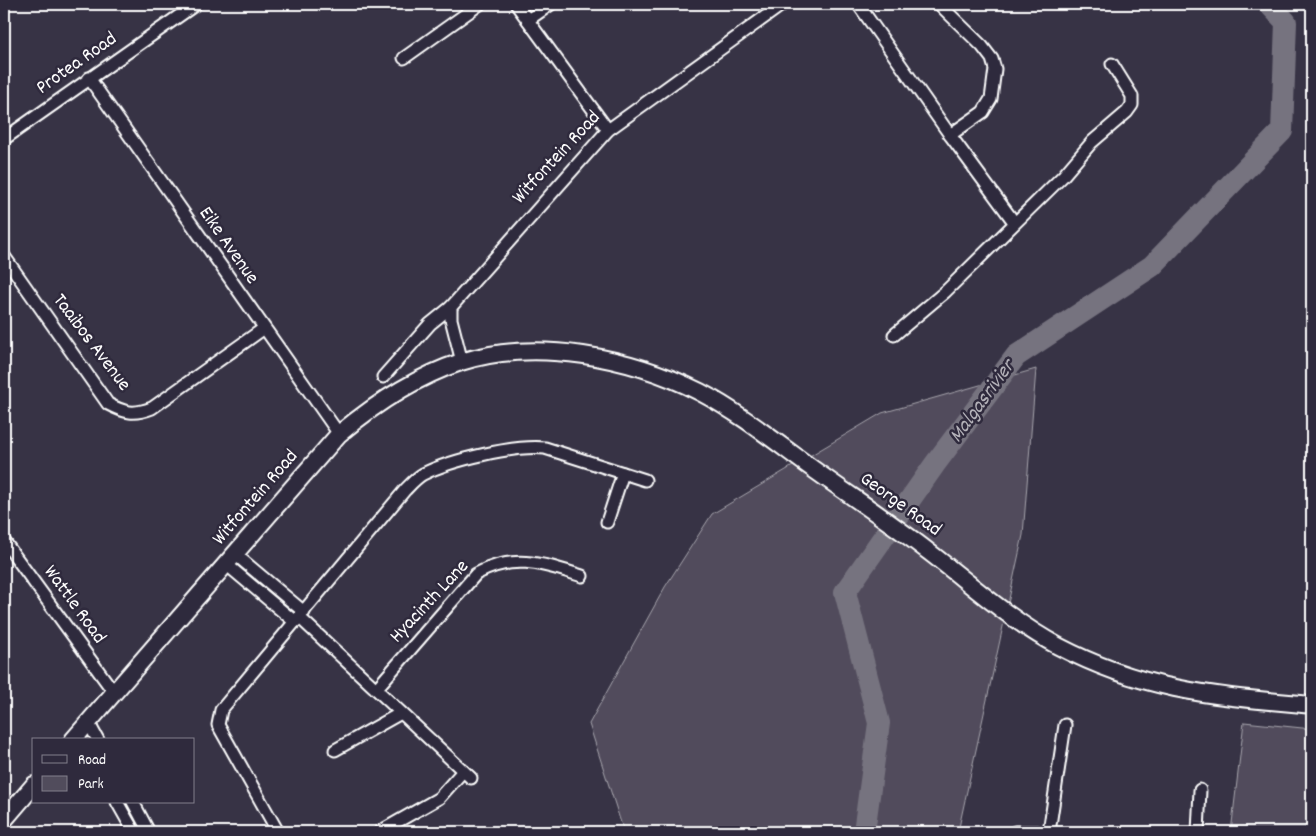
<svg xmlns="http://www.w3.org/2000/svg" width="1316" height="836" font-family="Dekko,sans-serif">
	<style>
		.green { fill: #514c5c; stroke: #a8a6ae }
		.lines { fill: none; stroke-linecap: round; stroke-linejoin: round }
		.river { stroke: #76737f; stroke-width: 22 }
		.street-casing { stroke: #fff; stroke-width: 15 }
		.secondary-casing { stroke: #fff; stroke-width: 20 }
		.street { stroke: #2f2a3d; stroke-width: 11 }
		.secondary { stroke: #2f2a3d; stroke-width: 16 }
		.labels { text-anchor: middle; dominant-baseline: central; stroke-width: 5; stroke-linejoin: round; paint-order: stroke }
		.street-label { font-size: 20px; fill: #fff; stroke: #2f2a3d }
		.water-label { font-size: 21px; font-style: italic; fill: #b4b2b9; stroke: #2f2a3d }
	</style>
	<rect width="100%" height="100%" fill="#373345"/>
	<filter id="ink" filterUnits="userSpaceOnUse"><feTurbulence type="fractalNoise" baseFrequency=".02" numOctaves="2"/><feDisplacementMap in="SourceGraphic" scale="10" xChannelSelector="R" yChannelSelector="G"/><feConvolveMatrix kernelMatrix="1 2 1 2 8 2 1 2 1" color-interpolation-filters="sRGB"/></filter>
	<g filter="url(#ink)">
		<!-- green -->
		<g class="green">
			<polygon points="1036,369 1023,535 958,832 624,832 589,724 665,587 712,514 882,413"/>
			<polygon points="1244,722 1312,729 1312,832 1231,832"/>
		</g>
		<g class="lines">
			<!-- river -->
			<polyline class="river" points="864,832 879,723 845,592 935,464 1016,356 1152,266 1282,131 1286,22 1269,4"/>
			<!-- street casing -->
			<g class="street-casing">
				<g id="street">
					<polyline points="516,4 608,130"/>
					<polyline points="858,4 950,135"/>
					<polyline points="939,4 982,46 992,59 995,69 991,99 983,112 950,135 1014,222"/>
					<polyline points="528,20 551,4"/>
					<polyline points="404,58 480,4"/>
					<polyline points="89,78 339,434"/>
					<polyline points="4,139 196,4"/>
					<path d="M4,256L108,404C125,413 134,415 152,408L263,329"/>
					<polyline points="894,335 945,292 1063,176 1092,142 1127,112 1132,105 1132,96 1112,64"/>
					<polyline points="462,362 451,319 451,307 608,130 783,4"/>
					<polyline points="383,377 430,324 451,307"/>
					<polyline points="607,522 623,473"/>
					<polyline points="4,541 113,691"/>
					<polyline points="235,554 304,612"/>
					<polyline points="226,564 295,622"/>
					<polyline points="299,617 471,778"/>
					<path d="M376,689L476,574C515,553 543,564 582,576"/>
					<polyline points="88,722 98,740"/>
					<polyline points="335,750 401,713"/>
					<polyline points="117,802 134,832"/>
					<polyline points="133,802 149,832"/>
					<polyline points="381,831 439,798 463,771"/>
					<path d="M278,832L218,725L221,710L405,490C410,485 416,478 423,474C451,460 514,445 545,448L645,480"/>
					<polyline points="1015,832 1038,832"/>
					<polyline points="1049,832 1065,725"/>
					<polyline points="1198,832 1200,790"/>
				</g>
			</g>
			<!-- secondary casing -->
			<g class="secondary-casing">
				<g id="secondary">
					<path d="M73,740L339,434C375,404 415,377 461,362C536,338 631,357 700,392C740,413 777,443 813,469C852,497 892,523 929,552C971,584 1011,621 1058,646C1146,692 1216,696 1312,705"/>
					<polyline points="4,820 34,785"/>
				</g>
			</g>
			<!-- street -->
			<use href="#street" class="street"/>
			<!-- secondary -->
			<use href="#secondary" class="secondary"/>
		</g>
	</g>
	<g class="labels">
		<!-- street labels -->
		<g class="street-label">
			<text transform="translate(77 64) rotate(-35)">Protea Road</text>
			<text transform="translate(557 158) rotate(-47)">Witfontein Road</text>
			<text transform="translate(228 246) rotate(55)">Eike Avenue</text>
			<text transform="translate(91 343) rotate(53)">Taaibos Avenue</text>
			<text transform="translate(256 498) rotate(-49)">Witfontein Road</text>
			<text transform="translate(900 505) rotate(36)">George Road</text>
			<text transform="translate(430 602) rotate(-47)">Hyacinth Lane</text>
			<text transform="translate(74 605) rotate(54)">Wattle Road</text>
		</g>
		<!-- water labels -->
		<g class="water-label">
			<text transform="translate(983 402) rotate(-54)">Malgasrivier</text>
		</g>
	</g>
	<!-- margin -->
	<rect width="1316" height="836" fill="none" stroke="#2f2a3d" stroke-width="20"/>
	<rect x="10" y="10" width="1296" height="816" fill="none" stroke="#fff" stroke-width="2" filter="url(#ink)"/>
	<!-- legend -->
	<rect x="32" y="738" width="162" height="65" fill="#2f2a3d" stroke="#827f8b"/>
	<rect x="42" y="755" width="25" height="8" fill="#2f2a3d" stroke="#827f8b"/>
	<text x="78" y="764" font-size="15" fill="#ffffff">Road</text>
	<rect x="42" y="776" width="25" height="15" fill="#514c5c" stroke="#827f8b"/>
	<text x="78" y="788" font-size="15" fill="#ffffff">Park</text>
</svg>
